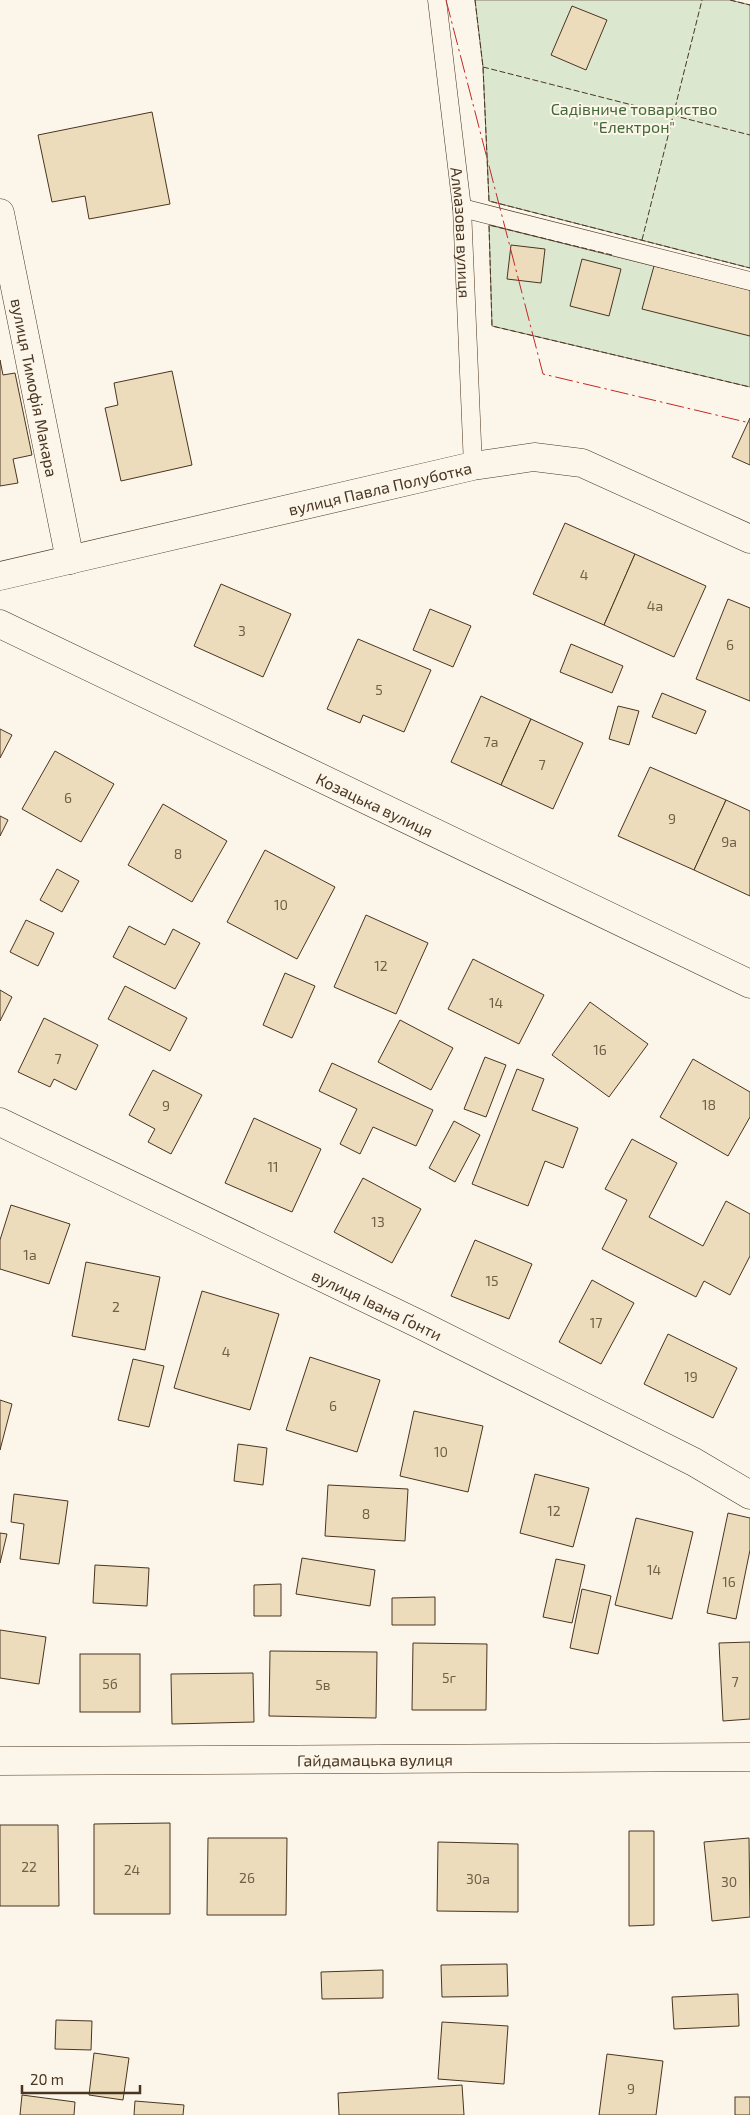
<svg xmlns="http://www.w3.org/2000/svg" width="750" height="2115" font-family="'Exo 2',sans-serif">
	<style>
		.green { fill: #dce7d0; stroke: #887966 }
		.building { fill: #ecdcbc; stroke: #4a3520 }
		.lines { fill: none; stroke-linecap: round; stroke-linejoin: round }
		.service-casing { stroke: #4a3520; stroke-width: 19 }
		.minor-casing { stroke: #4a3520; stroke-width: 29 }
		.service { stroke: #fbf6e9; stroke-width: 18 }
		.minor { stroke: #fbf6e9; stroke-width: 28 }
		.fence { stroke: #4a3520; stroke-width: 1; stroke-dasharray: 6 2.5; stroke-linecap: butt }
		.power { stroke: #c62828; stroke-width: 1; stroke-dasharray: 18 4 2.5 4; stroke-linecap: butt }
		.labels { text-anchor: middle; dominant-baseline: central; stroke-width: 4; stroke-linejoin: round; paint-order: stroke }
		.number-label { font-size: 14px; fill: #725f47 }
		.park-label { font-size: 16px; fill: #436837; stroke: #fbf6e9 }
		.street-label { font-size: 16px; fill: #4a3520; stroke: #fbf6e9 }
	</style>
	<rect width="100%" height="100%" fill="#fbf6e9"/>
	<!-- green -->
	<g class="green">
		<polygon points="475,0 730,0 750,5 750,268 489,201 483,67"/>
		<polygon points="489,225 750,290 750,387 492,326"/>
	</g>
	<!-- building -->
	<g class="building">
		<polygon points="572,6 607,20 586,70 551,55"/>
		<polygon points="152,112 170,204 89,219 85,196 52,202 38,135"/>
		<polygon points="511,245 545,249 541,283 507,279"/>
		<polygon points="582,259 621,269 609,316 570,306"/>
		<polygon points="654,266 750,290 750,336 642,309"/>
		<polygon points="0,360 3,375 15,373 32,455 13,459 18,483 0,486"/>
		<polygon points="172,371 192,465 121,481 105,408 118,405 114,383"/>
		<polygon points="750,418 750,465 732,457"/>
		<polygon points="565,523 635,554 604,625 533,594"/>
		<polygon points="635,554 706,586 674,657 604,625"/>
		<polygon points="221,584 291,614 263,677 194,646"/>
		<polygon points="728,599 750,608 750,701 696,679"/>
		<polygon points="430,609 471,626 453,667 413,650"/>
		<polygon points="358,639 431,670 404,732 363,715 360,723 327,709"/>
		<polygon points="571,644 623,666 612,693 560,672"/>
		<polygon points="662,693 706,711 696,734 652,717"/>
		<polygon points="481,696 531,719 501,785 451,762"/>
		<polygon points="618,706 639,711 629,745 609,739"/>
		<polygon points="531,719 583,743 553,809 501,785"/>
		<polygon points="0,729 12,735 0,758"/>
		<polygon points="55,751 114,784 81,842 22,809"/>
		<polygon points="650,767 726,800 694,870 618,836"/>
		<polygon points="726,800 750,811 750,896 694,870"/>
		<polygon points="163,804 227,841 192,902 128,865"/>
		<polygon points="0,816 8,820 0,836"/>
		<polygon points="265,850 335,887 297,959 227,922"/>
		<polygon points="57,869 79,881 62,912 40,900"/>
		<polygon points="366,915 428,943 396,1014 334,987"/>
		<polygon points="26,920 54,933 38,966 10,952"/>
		<polygon points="129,926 165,945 173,929 200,943 175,989 113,957"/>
		<polygon points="473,959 544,995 519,1044 448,1009"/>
		<polygon points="285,973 315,986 292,1038 263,1025"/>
		<polygon points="125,986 187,1018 170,1051 108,1019"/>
		<polygon points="0,990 12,997 0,1021"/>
		<polygon points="590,1002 648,1044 609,1097 552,1055"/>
		<polygon points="44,1018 98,1045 76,1090 54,1079 50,1087 18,1072"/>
		<polygon points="400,1020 453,1048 431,1090 378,1062"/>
		<polygon points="485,1057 506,1065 486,1117 464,1109"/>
		<polygon points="693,1059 750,1092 750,1117 728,1156 660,1117"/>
		<polygon points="332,1063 433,1110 416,1146 373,1127 360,1154 340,1144 357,1109 319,1091"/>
		<polygon points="517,1069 544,1079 532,1110 578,1128 563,1168 545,1161 528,1206 472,1184"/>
		<polygon points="153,1070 202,1095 171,1154 148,1142 155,1129 129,1115"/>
		<polygon points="254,1118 321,1149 292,1212 225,1183"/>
		<polygon points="454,1121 480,1135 455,1182 429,1168"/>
		<polygon points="632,1139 677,1163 649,1217 703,1246 726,1201 750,1214 750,1256 730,1295 704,1281 696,1297 602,1249 627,1200 605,1189"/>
		<polygon points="363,1178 421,1209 392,1263 334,1232"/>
		<polygon points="11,1205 70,1224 49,1284 0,1269 0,1240"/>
		<polygon points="475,1240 532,1264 509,1319 451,1296"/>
		<polygon points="86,1262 160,1277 145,1350 72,1336"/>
		<polygon points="592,1280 634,1303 601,1364 559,1342"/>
		<polygon points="202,1291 279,1314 250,1410 174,1388"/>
		<polygon points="668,1334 737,1368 713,1418 644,1384"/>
		<polygon points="310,1357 380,1380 357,1452 286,1430"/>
		<polygon points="133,1359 164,1366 149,1427 118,1420"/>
		<polygon points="0,1400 12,1404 0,1450"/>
		<polygon points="414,1411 483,1426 468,1492 400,1476"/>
		<polygon points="238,1444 267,1448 263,1485 234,1481"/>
		<polygon points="535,1474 589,1488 573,1547 520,1533"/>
		<polygon points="328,1485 408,1489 405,1541 325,1536"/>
		<polygon points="14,1494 68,1501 59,1564 20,1559 24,1524 11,1522"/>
		<polygon points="728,1513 750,1518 750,1550 736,1619 707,1613"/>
		<polygon points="636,1518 693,1532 672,1619 615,1605"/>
		<polygon points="0,1533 7,1534 0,1563"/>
		<polygon points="302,1558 375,1570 370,1606 296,1594"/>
		<polygon points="556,1559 585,1565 572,1623 543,1617"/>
		<polygon points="95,1565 149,1568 147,1606 93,1603"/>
		<polygon points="281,1584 281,1616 254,1616 254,1585"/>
		<polygon points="582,1589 611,1596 598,1654 570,1648"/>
		<polygon points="435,1597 435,1625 392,1625 392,1598"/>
		<polygon points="0,1630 46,1637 39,1684 0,1678"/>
		<polygon points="750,1642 750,1719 723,1721 719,1643"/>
		<polygon points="413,1643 487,1644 486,1710 412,1710"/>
		<polygon points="270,1651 377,1652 376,1718 269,1716"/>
		<rect x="80" y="1654" width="60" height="58"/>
		<polygon points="253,1673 254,1722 172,1724 171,1674"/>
		<polygon points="170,1823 170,1914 94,1914 94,1824"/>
		<polygon points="0,1825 58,1825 59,1906 0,1906"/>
		<polygon points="629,1831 654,1831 654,1925 629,1926"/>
		<polygon points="208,1838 287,1838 286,1915 207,1915"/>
		<polygon points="749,1838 750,1917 712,1921 704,1842"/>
		<polygon points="438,1842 518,1844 518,1912 437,1911"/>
		<polygon points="507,1964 508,1996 442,1997 441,1965"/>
		<polygon points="383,1970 383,1998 322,1999 321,1972"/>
		<polygon points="738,1994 739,2026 674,2029 672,1997"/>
		<polygon points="56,2020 92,2021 91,2050 55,2049"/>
		<polygon points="442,2022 508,2026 504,2084 438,2079"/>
		<polygon points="94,2053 129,2058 123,2100 89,2095"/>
		<polygon points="607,2054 663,2061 656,2115 599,2115"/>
		<polygon points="462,2085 464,2115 339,2115 338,2093"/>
		<polygon points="22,2095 75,2102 74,2115 20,2115"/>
		<rect x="735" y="2097" width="15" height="18"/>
		<polygon points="135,2101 184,2105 183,2115 134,2115"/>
	</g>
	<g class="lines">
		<!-- service casing -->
		<g class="service-casing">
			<g id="service">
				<path id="s1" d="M437,0L462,208L473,466"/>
				<polyline points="462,208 750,281"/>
			</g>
		</g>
		<!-- minor casing -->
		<g class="minor-casing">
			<g id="minor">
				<path id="s2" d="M0,213L70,560"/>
				<path id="s3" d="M0,576L473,466L534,457L582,463L750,539"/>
				<path id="s4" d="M0,624L750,984"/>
				<path id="s5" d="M0,1122L421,1325L694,1462L750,1495"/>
				<path id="s6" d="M0,1761L750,1757"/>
			</g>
		</g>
		<!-- service -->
		<use href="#service" class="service"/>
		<!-- minor -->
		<use href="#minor" class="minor"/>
		<!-- fence -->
		<g class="fence">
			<polyline points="475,0 483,67 489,201 750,268"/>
			<polyline points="730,0 750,5"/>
			<polyline points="483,67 750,135"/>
			<polyline points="642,240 702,0"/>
			<polyline points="612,255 489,225 492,326 750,387"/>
		</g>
		<!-- power -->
		<polyline class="power" points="446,0 543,374 750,423"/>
	</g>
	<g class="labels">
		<!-- number labels -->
		<g class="number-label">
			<text x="584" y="574">4</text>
			<text x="655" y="605">4а</text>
			<text x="242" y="630">3</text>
			<text x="730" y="644">6</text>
			<text x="379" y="689">5</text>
			<text x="491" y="741">7а</text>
			<text x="542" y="764">7</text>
			<text x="68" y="797">6</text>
			<text x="672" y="818">9</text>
			<text x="729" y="841">9а</text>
			<text x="178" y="853">8</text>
			<text x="281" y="904">10</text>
			<text x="381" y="965">12</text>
			<text x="496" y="1002">14</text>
			<text x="600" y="1049">16</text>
			<text x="58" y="1058">7</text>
			<text x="709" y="1104">18</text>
			<text x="166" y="1105">9</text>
			<text x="273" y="1166">11</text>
			<text x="378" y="1221">13</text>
			<text x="30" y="1254">1а</text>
			<text x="492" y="1280">15</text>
			<text x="116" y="1306">2</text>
			<text x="596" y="1322">17</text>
			<text x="226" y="1351">4</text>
			<text x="691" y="1376">19</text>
			<text x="333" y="1405">6</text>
			<text x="441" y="1451">10</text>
			<text x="554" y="1510">12</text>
			<text x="366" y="1513">8</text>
			<text x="654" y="1569">14</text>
			<text x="729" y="1581">16</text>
			<text x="449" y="1677">5г</text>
			<text x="735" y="1681">7</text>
			<text x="110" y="1683">5б</text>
			<text x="323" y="1684">5в</text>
			<text x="29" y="1866">22</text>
			<text x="132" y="1869">24</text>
			<text x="247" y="1877">26</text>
			<text x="478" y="1878">30а</text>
			<text x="729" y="1881">30</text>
			<text x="631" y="2088">9</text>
		</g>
		<!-- park labels -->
		<g class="park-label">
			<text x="634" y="108">Садівниче товариство<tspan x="634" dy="18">"Електрон"</tspan></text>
		</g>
		<!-- street labels -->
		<g class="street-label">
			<text stroke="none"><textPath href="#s1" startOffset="234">Алмазова вулиця</textPath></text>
			<text stroke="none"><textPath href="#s2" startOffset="178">вулиця Тимофія Макара</textPath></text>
			<text stroke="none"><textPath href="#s3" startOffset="390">вулиця Павла Полуботка</textPath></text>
			<text stroke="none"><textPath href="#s4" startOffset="416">Козацька вулиця</textPath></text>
			<text stroke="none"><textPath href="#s5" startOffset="419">вулиця Івана Ґонти</textPath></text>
			<text stroke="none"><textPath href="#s6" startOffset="375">Гайдамацька вулиця</textPath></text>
		</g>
	</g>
	<!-- scale -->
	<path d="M22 2085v8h118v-8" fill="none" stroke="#4a3520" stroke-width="2.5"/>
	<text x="30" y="2085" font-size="15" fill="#4a3520" stroke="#fbf6e9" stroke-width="4" paint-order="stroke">20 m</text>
</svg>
